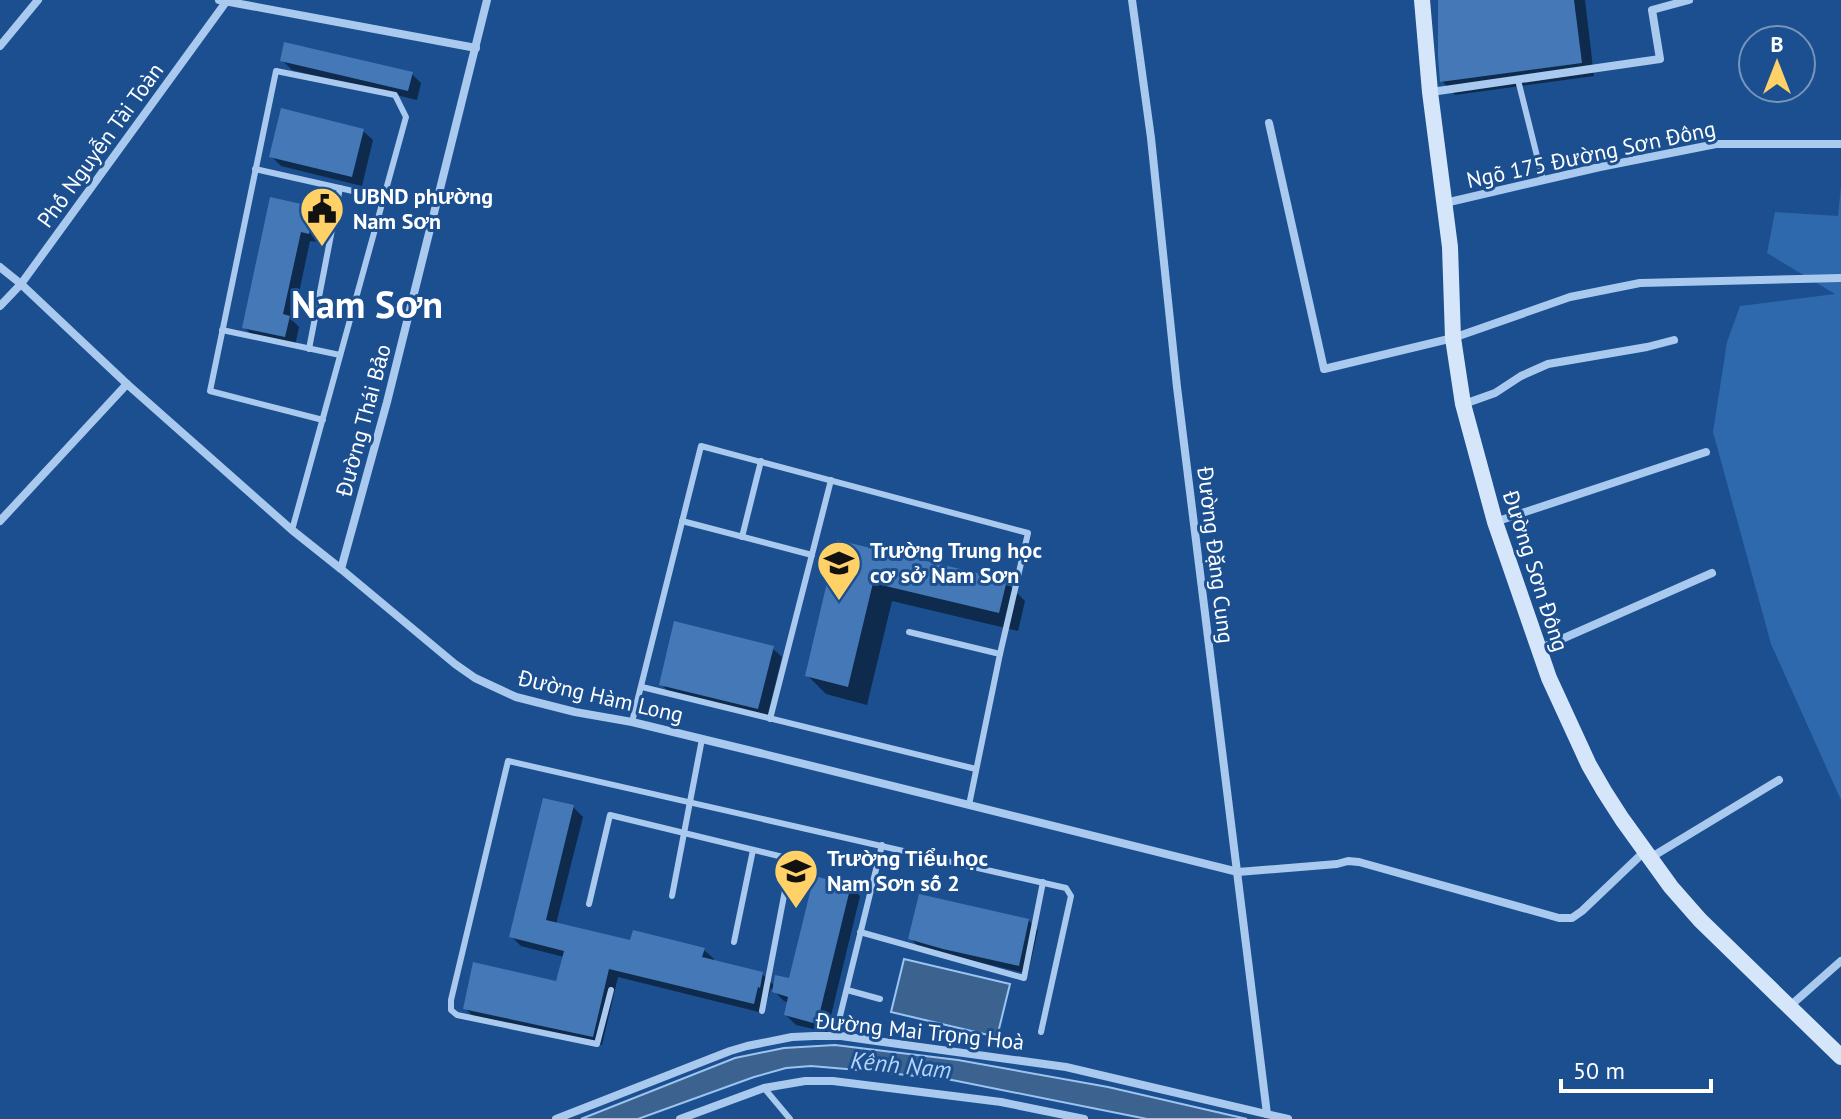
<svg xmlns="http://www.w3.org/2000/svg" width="1841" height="1119" font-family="'PT Sans',sans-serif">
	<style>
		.green { fill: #2e69ad }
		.water { fill: #3c6290; stroke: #9cc4f0; stroke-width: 2 }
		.shadow { fill: #0007 }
		.building { fill: #4478b7 }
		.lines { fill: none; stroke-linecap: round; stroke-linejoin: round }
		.lane { stroke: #a9c9ee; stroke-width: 6 }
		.street { stroke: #a9c9ee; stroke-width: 8 }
		.secondary { stroke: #d6e6fa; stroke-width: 16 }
		.labels { text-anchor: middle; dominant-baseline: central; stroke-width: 6; stroke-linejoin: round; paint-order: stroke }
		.street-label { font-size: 22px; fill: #fff; stroke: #1b4f8f }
		.poi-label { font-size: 22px; font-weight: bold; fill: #fff; stroke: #1b4f8f; text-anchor: start }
		.water-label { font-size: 24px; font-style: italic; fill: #b5d3f5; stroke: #1b4f8f }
		.town-label { font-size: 38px; font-weight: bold; fill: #fff; stroke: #1b4f8f }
	</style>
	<rect width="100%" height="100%" fill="#1b4f8f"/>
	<!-- green -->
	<polygon class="green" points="1841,186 1841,800 1771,644 1713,432 1727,342 1740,306 1835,294 1767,253 1775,212 1838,216"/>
	<!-- water -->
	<g class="water">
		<polygon points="904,959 1010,984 997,1037 891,1012"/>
		<polygon points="835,1045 958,1060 1108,1087 1247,1119 1147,1119 952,1080 870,1071 811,1066 786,1068 754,1077 638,1119 581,1119 735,1058 784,1048"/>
	</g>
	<!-- shadow -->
	<g class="shadow">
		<polygon points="1440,0 1585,0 1594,76 1455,95 1442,81"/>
		<polygon points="282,60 412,74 421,83 417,100 292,70"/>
		<polygon points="363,131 373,140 362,186 281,166 271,156"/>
		<polygon points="314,208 324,218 318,242 310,241 293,321 299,327 295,346 254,337 244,327"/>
		<polygon points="839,542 1006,582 1025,601 1018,631 892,601 867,705 826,694 807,675"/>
		<polygon points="772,648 782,657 767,718 671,694 661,684"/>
		<polygon points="573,807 583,817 556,924 631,942 704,950 714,959 713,962 762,974 775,986 790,981 850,886 860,896 827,1032 796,1025 786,1015 789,1003 784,1001 771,988 763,1013 618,977 602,1045 475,1018 465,1008 558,984 564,957 521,946 512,937"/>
		<polygon points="1028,920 1038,930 1028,974 920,948 911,939"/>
	</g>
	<!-- building -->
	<g class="building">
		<polygon points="1438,0 1574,0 1582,63 1440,82 1438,56"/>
		<polygon points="284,42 413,72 408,91 280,61"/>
		<polygon points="281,108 364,129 352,177 269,157"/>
		<polygon points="270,197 315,207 309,234 301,232 283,314 290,316 285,337 242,328"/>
		<polygon points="837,540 1007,580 999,613 873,583 848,687 805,676"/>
		<polygon points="674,621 774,646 758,709 659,685"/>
		<polygon points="543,798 574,805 546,920 630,940 633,930 705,948 702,957 763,972 760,988 758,987 754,1004 609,969 593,1037 463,1009 473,962 556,981 564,951 509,937"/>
		<polygon points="814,876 851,885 817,1024 784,1015 788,997 772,992 775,975 789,978"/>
		<polygon points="919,894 1029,919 1019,966 943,949 908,939"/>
	</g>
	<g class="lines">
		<!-- lane -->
		<g class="lane">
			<polyline points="1518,80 1543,180"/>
			<polyline points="255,169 384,198"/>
			<polyline points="222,330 340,355"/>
			<polyline points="309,349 340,188"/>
			<polyline points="682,521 812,555"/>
			<path d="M292,530C330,392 368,255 406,117L395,95L276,71L210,391L323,420"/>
			<polyline points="742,537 761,461"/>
			<polyline points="909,632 1000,654 969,805"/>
			<polyline points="642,687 976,769"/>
			<polyline points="770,719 831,480"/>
			<polyline points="632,722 701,446 1028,533 1000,654"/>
			<polyline points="672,896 702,739"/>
			<polyline points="589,904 610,815 791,859 762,1011"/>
			<polyline points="860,932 1024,978 1043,882"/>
			<polyline points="734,942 753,850"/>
			<polyline points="611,990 597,1044 457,1015 451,1010 451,1000 508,761 1066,888 1071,896 1041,1032"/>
			<polyline points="847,990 880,999"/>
			<polyline points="840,1016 882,845"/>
			<polyline points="764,1088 790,1119"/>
		</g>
		<!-- street -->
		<g class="street">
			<polyline points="219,0 476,48"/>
			<polyline points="1132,0 1151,138 1177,387 1267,1114"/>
			<polyline points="0,46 38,0"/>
			<polyline points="1431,92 1660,59 1652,10 1689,0"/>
			<polyline points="1269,123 1324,369 1453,338 1570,297 1640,283 1841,278"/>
			<polyline points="1445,203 1600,167 1716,144 1841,144"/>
			<polyline points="0,267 21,284 127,384 292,530 341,569 455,664 475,678 516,697 575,712 632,722 760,753 1238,872 1337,864 1348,861 1359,862 1559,918 1572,918 1582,911 1645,851"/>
			<polyline points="0,306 21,284 226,2"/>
			<polyline points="1464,404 1495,393 1521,376 1548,364 1647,347 1674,340"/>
			<polyline points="0,521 127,384"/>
			<polyline points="1495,522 1706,452"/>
			<polyline points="341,569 387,402 487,0"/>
			<polyline points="1539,649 1712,573"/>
			<polyline points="1650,858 1779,780"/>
			<polyline points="1790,1006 1841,961"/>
			<polyline points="556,1119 730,1051 747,1046 792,1037 814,1036 841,1036 869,1040 1066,1067 1288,1119"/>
			<polyline points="680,1119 764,1088 805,1081 833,1081 1001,1102 1084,1119"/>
		</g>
		<!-- secondary -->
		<polyline class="secondary" points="1422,0 1430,92 1450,247 1453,338 1463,404 1495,522 1549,678 1589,765 1604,791 1622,819 1671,887 1700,920 1841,1057"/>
	</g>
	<!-- icons -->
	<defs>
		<g id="civic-pin" transform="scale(2.3)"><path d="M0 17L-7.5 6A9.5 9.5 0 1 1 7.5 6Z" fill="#ffd166" stroke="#1b4f8f"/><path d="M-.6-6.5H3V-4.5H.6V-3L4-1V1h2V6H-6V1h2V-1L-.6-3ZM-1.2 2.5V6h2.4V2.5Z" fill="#111"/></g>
		<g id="school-pin" transform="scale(2.3)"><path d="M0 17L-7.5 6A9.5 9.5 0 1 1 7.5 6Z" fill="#ffd166" stroke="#1b4f8f"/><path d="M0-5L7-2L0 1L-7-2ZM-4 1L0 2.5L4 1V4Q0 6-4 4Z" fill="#111"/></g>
	</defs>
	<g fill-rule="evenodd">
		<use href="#civic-pin" x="322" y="209"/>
		<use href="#school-pin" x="839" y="563"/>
		<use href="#school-pin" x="796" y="871"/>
	</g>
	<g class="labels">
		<!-- street labels -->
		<g class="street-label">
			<text transform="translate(100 145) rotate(-54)">Phố Nguyễn Tài Toàn</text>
			<text transform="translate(1591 154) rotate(-12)">Ngõ 175 Đường Sơn Đông</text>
			<text transform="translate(363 420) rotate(-75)">Đường Thái Bảo</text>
			<text transform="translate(1216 555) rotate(83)">Đường Đặng Cung</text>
			<text transform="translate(1536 571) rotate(72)">Đường Sơn Đông</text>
			<text transform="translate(601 696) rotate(13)">Đường Hàm Long</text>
			<text transform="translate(920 1031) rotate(6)">Đường Mai Trọng Hoà</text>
		</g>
		<!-- poi labels -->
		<g class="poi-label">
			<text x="353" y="196">UBND phường<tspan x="353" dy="25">Nam Sơn</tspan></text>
			<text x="870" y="550">Trường Trung học<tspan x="870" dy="25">cơ sở Nam Sơn</tspan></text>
			<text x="827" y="858">Trường Tiểu học<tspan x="827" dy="25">Nam Sơn số 2</tspan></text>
		</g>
		<!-- water labels -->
		<g class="water-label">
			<text transform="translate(901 1065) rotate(6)">Kênh Nam</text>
		</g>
		<!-- town labels -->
		<g class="town-label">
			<text x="367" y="303">Nam Sơn</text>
		</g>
	</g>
	<!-- north arrow -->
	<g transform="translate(1777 64)"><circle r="38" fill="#1b4f8f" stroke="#7695bc" stroke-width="2"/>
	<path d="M0-6L14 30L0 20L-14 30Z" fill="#ffd166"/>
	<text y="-12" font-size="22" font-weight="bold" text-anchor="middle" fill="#ffffff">B</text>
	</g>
	<!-- scale -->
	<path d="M1561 1079v12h150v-12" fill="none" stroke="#ffffff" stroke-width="4"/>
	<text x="1573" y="1079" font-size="24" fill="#ffffff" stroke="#1b4f8f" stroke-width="6" paint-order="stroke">50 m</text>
</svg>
